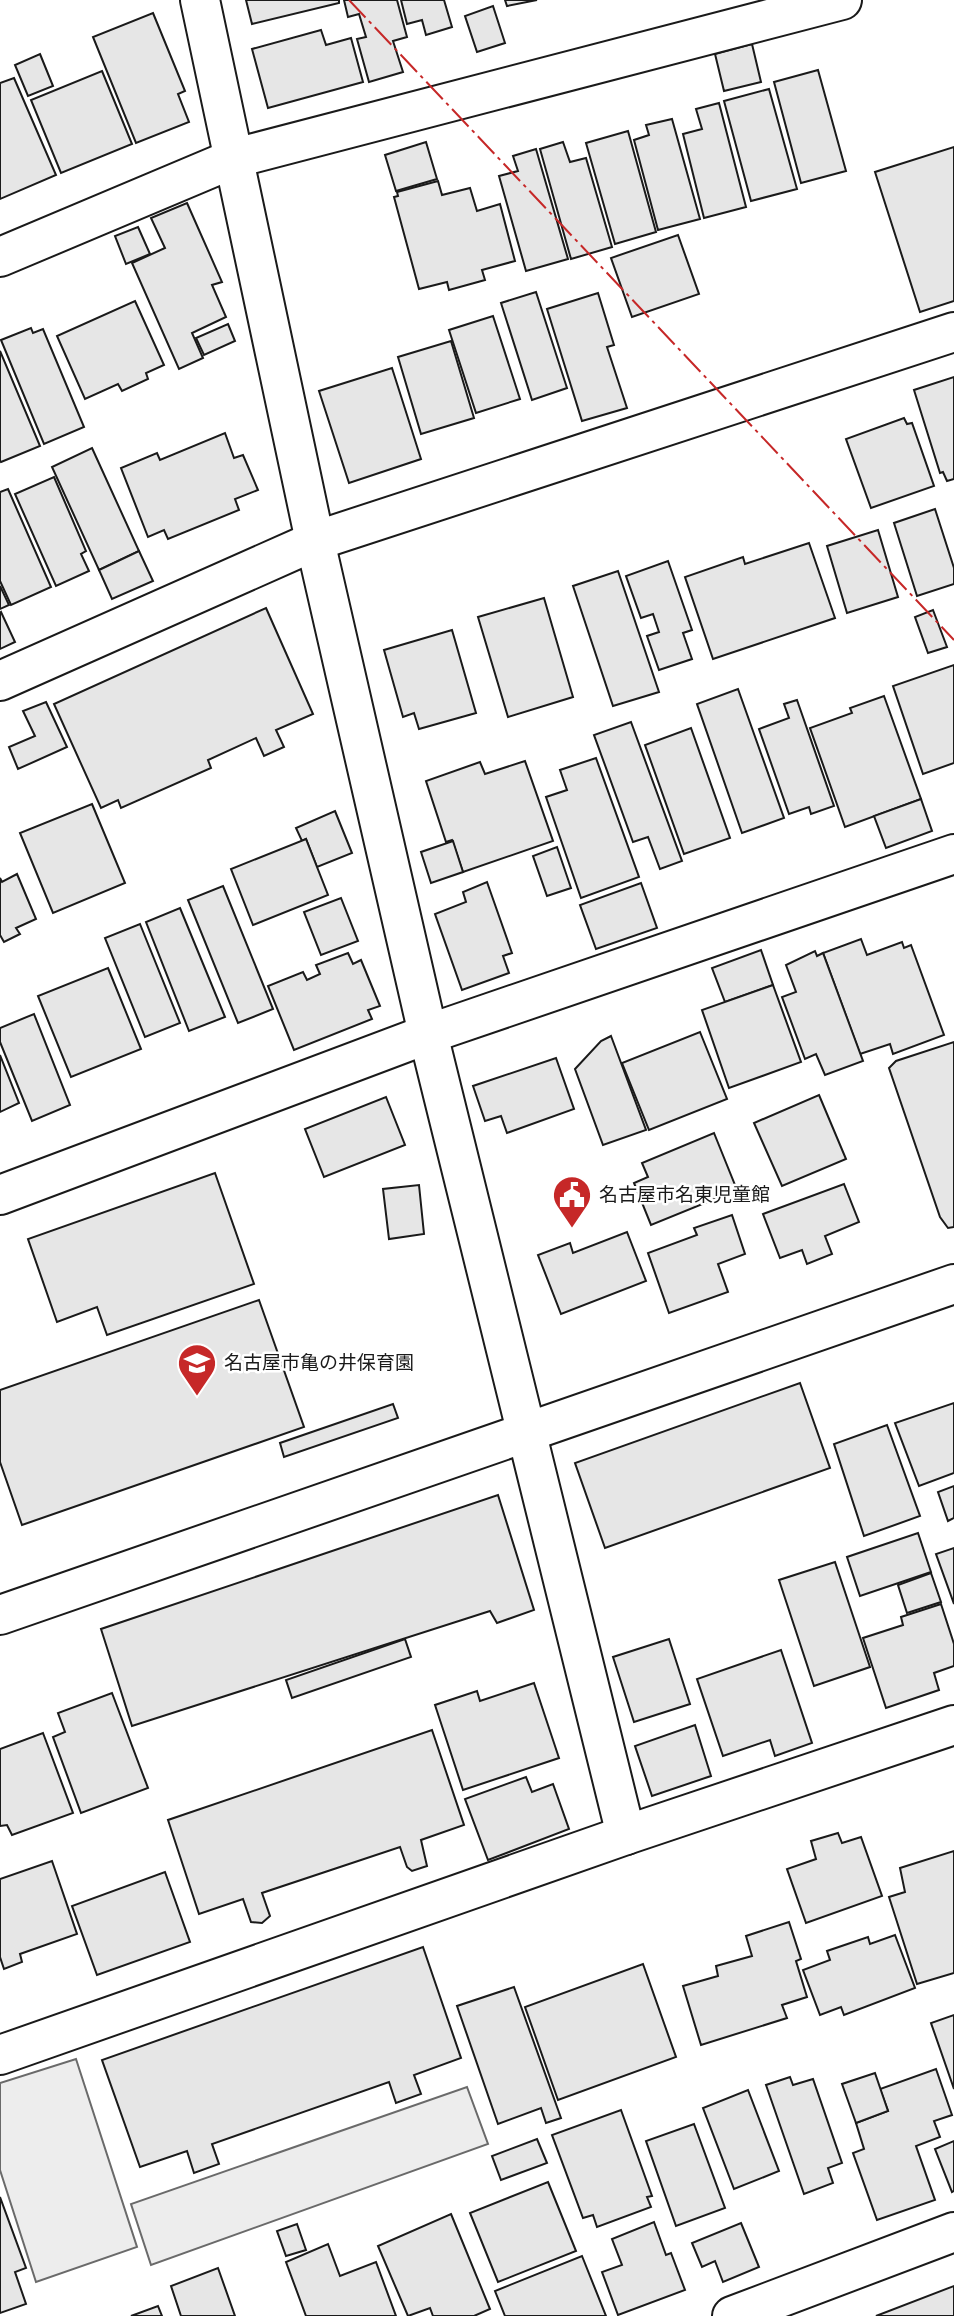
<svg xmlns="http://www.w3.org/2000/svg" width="954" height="2316" font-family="'Source Sans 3','Noto Sans JP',sans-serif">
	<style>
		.built { fill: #ededed; stroke: #6a6a6a; stroke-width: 2 }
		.building { fill: #e6e6e6; stroke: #1a1a1a; stroke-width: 2 }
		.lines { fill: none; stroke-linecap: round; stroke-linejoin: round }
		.street-casing { stroke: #1a1a1a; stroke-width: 42 }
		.secondary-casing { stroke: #1a1a1a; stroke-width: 42 }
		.street { stroke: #fff; stroke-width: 38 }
		.secondary { stroke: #fff; stroke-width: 38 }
		.power { stroke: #c62828; stroke-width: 2; stroke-dasharray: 24 5 3.5 5; stroke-linecap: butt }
		.labels { text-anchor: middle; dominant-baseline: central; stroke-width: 5; stroke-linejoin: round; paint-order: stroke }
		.poi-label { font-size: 19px; fill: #1a1a1a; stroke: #fff; text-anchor: start }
	</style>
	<rect width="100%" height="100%" fill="#fff"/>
	<!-- built -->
	<g class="built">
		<polygon points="76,2059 137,2247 36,2282 0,2170 0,2083"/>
		<polygon points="467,2087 488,2144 151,2265 131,2204"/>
	</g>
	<!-- building -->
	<g class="building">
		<polygon points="246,0 339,0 339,3 252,24"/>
		<polygon points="344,0 397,0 407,37 393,41 403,72 369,82 357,39 366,37 359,14 348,17"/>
		<polygon points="401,0 444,0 452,27 426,35 422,20 407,24"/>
		<polygon points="505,0 537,0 507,6"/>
		<polygon points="493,6 505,43 477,52 465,16"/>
		<polygon points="153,13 185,91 178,94 189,122 136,143 93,37"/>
		<polygon points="321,30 326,45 351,38 363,82 268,108 252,49"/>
		<polygon points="752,44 761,82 724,91 715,54"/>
		<polygon points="40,54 53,86 28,96 15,65"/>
		<polygon points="818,70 846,171 801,183 774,82"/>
		<polygon points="102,71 132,144 61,173 31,100"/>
		<polygon points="14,78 56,175 0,199 0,83"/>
		<polygon points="769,89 797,189 751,201 724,101"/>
		<polygon points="719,103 746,207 704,218 683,134 702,129 696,109"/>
		<polygon points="672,119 700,219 658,230 634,140 649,135 646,125"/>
		<polygon points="628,131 656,232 615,244 586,143"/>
		<polygon points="426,142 437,179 396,191 385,155"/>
		<polygon points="563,142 570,162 586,158 612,247 571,259 540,149"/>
		<polygon points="954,147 954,301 920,312 875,172"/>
		<polygon points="536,149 568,259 526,271 499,176 518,171 513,156"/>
		<polygon points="438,181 442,195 470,188 477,211 500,204 515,261 482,270 485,280 449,290 447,282 419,289 394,197 398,196 397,192"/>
		<polygon points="187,203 222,282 212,285 226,317 192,333 203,358 179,369 132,263 165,248 151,218"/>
		<polygon points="138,227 150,254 126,264 115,236"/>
		<polygon points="678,235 699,294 632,317 611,258"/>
		<polygon points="536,292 567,388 532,400 501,303"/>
		<polygon points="598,293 614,345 607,347 627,408 582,421 547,309"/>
		<polygon points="135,301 164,365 146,373 148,379 122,391 118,384 85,399 57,336"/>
		<polygon points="493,316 520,399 476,413 449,330"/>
		<polygon points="228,324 235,341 204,355 196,338"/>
		<polygon points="31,328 33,333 43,329 84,427 44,444 1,340"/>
		<polygon points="451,341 474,418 421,434 398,357"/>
		<polygon points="0,351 40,446 1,462 0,461"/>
		<polygon points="392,368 421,459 349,483 319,391"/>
		<polygon points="954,377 954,479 947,481 943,472 940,473 914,390"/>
		<polygon points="904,418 907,424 912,423 934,486 871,508 846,439"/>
		<polygon points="225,433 234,458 243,455 258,490 235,499 239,510 168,539 164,530 148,537 121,468 157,453 160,460"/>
		<polygon points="92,448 139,551 99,570 52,467"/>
		<polygon points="54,477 86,551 81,554 89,571 56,586 15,494"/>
		<polygon points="8,489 51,587 11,605 0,581 0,492"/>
		<polygon points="935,509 954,568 954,584 917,596 894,523"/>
		<polygon points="878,530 898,597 847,613 827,546"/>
		<polygon points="809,543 835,618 713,659 685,577 743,557 745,564"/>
		<polygon points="139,551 153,581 112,599 99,570"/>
		<polygon points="668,561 692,630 683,633 692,659 659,670 647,636 659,632 653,614 641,618 626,576"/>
		<polygon points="618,571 659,692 613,706 573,586"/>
		<polygon points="0,586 9,605 0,609"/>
		<polygon points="544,598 573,697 508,717 478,617"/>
		<polygon points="266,608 313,714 276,730 284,747 264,756 256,738 208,760 211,768 121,808 118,800 101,808 54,704"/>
		<polygon points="933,610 947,647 928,653 915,617"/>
		<polygon points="1,612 15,642 0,649 0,613"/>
		<polygon points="452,630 476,713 419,729 414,713 403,717 384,650"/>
		<polygon points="954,665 954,763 923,774 893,686"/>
		<polygon points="738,689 784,818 742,833 697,704"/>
		<polygon points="884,696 921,799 845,827 810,728 852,713 850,708"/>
		<polygon points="797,700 834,806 811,814 809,807 789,814 759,729 789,718 784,704"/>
		<polygon points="46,702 67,747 18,769 9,747 35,736 23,711"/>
		<polygon points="631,722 682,861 660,869 648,837 633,842 594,735"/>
		<polygon points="691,728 730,838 684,854 645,745"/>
		<polygon points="596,758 639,877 581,898 546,797 567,790 560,770"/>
		<polygon points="525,761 553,841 463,872 452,840 446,842 426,781 480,762 485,774"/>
		<polygon points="921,799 932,831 886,848 874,816"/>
		<polygon points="92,804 125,883 53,913 20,833"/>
		<polygon points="335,811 352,853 317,867 306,839 302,841 296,828"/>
		<polygon points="306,839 328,895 253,925 231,869"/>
		<polygon points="453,841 463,872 431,883 421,852"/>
		<polygon points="557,847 571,888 547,896 533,856"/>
		<polygon points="17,874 36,919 16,928 20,934 4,942 0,935 0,878 2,882"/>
		<polygon points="487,882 512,953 503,956 509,973 462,990 435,914 466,902 463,892"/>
		<polygon points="641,883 657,928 596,949 580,905"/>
		<polygon points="223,886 273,1009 238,1023 188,900"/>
		<polygon points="341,898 358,941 321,955 304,912"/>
		<polygon points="180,908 225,1017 189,1031 146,922"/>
		<polygon points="140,924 180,1023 145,1037 105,938"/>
		<polygon points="861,939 867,955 902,942 904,948 911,945 944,1035 893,1054 890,1044 860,1054 823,953"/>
		<polygon points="761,950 773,985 725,1002 712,968"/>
		<polygon points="815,951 817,956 823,953 863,1061 825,1075 816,1054 805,1059 782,997 796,992 786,965"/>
		<polygon points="348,953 353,964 361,960 380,1006 368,1010 372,1019 294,1050 268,986 303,972 307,980 320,974 316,965"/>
		<polygon points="108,968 141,1049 71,1077 38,996"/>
		<polygon points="773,985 801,1062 729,1088 702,1010"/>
		<polygon points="34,1014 70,1105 32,1121 0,1042 0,1028"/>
		<polygon points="700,1032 727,1099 649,1130 622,1063"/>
		<polygon points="611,1036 646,1130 603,1145 575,1069 601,1041"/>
		<polygon points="954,1042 954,1227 948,1228 940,1217 889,1068 896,1061"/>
		<polygon points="0,1055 19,1103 0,1112"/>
		<polygon points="556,1058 574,1109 507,1133 501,1116 485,1121 473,1086"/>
		<polygon points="819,1095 846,1159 782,1186 754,1123"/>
		<polygon points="386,1097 405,1145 324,1177 305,1129"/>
		<polygon points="714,1133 737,1190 651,1225 634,1183 648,1177 642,1163"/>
		<polygon points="215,1173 254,1284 107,1335 97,1307 57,1322 28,1239"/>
		<polygon points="844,1184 859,1222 825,1236 832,1254 807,1264 802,1250 780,1258 763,1214"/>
		<polygon points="419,1185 424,1234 389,1239 383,1189"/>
		<polygon points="732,1215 745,1254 718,1264 728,1292 669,1313 648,1253 697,1235 694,1228"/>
		<polygon points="627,1232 646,1281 561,1314 538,1255 570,1243 573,1253"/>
		<polygon points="259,1300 304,1427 22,1525 0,1462 0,1390"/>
		<polygon points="800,1383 830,1468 605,1548 575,1463"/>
		<polygon points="954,1403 954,1473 919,1486 895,1423"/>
		<polygon points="393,1404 398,1418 284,1457 280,1443"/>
		<polygon points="887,1425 920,1516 864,1536 834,1444"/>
		<polygon points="954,1486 954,1518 948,1521 938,1492"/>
		<polygon points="498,1495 534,1610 497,1623 490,1611 132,1726 101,1629"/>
		<polygon points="918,1533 931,1572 860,1596 847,1557"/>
		<polygon points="954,1548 954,1604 936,1554"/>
		<polygon points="835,1562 870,1667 814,1686 779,1580"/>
		<polygon points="931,1573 941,1602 907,1613 898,1585"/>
		<polygon points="941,1604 954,1644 954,1666 934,1673 939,1690 886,1708 863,1638 903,1625 901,1617"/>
		<polygon points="405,1639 411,1657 292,1698 286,1680"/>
		<polygon points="669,1639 690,1704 634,1722 613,1657"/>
		<polygon points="781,1650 812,1743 775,1756 770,1740 723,1756 697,1679"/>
		<polygon points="534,1683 559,1758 463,1790 435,1705 477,1691 480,1701"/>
		<polygon points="112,1693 148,1788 81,1813 53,1737 65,1732 58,1713"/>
		<polygon points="695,1725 711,1776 652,1796 635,1746"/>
		<polygon points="432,1730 464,1825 421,1840 427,1866 412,1871 407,1867 400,1847 262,1893 270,1916 262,1923 251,1922 243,1899 199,1914 168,1820"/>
		<polygon points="43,1733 73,1813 12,1835 7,1825 0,1826 0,1749"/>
		<polygon points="526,1777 532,1792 553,1784 569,1829 488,1860 465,1799"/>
		<polygon points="838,1833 842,1843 861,1837 882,1896 806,1923 787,1869 816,1859 811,1841"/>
		<polygon points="954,1851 954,1973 917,1984 889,1897 905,1892 900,1868"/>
		<polygon points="52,1861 77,1934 20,1954 22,1962 4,1969 0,1957 0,1879"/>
		<polygon points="165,1872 190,1942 97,1975 72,1906"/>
		<polygon points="789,1922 801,1959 796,1961 807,1997 782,2005 787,2018 701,2045 683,1986 718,1976 716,1966 752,1956 746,1936"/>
		<polygon points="895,1935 915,1988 844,2015 841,2007 820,2015 803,1970 830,1960 827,1951 868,1937 870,1944"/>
		<polygon points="423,1947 461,2058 414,2075 421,2094 396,2103 389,2082 212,2144 219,2164 194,2173 187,2151 140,2167 102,2060"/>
		<polygon points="643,1964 676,2057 558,2100 525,2007"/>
		<polygon points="514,1987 561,2118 546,2123 541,2108 498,2124 457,2006"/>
		<polygon points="954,2015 954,2089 931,2023"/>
		<polygon points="936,2069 952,2115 934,2121 940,2137 916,2146 935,2200 877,2220 853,2153 864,2149 856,2123 888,2111 880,2089"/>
		<polygon points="875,2073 888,2111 856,2123 842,2084"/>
		<polygon points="790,2077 793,2085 813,2079 842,2163 828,2168 833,2183 804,2194 766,2085"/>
		<polygon points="748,2090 779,2171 734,2189 703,2108"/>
		<polygon points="621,2110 652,2196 647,2197 651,2207 597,2227 593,2215 583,2218 552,2135"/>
		<polygon points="694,2124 725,2208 676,2226 646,2141"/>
		<polygon points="537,2139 547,2163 501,2180 492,2156"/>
		<polygon points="954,2141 954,2191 952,2192 935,2149"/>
		<polygon points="548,2182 576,2251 498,2282 470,2213"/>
		<polygon points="0,2197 26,2268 15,2272 26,2304 0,2313"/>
		<polygon points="451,2214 490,2309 474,2316 433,2316 430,2308 408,2316 378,2246"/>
		<polygon points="654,2222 666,2255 671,2253 685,2290 618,2315 602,2272 622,2265 612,2239"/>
		<polygon points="741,2223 759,2267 723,2282 715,2261 702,2267 692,2243"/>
		<polygon points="297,2224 306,2250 286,2256 277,2231"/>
		<polygon points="328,2244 340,2276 376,2262 396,2316 306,2316 286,2262"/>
		<polygon points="582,2256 606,2316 505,2316 495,2291"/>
		<polygon points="218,2268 235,2316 181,2316 171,2286"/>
		<polygon points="954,2286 954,2316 876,2316"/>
		<polygon points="158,2306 162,2316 131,2316"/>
	</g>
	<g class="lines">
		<!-- street casing -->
		<g class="street-casing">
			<g id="street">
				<polyline points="200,0 315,541 428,1034 626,1835"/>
				<polyline points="0,257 235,158 842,0"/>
				<polyline points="0,681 315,541 954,332"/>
				<polyline points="0,1195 428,1034 954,854"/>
				<polyline points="0,2055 626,1835 954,1725"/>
				<polyline points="732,2316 954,2232"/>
			</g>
		</g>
		<!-- secondary casing -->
		<g class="secondary-casing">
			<polyline id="secondary" points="0,1615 954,1284"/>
		</g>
		<!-- street -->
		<use href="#street" class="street"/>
		<!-- secondary -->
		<use href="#secondary" class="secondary"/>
		<!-- power -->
		<polyline class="power" points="349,0 954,640"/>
	</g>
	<!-- icons -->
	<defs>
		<g id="civic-pin" transform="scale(2.0125)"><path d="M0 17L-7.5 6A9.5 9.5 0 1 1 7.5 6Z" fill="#c62828" stroke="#fff"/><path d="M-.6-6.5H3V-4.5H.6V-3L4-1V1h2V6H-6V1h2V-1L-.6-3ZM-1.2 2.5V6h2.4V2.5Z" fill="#fff"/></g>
		<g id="school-pin" transform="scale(2.0125)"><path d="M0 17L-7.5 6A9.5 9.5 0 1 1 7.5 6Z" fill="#c62828" stroke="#fff"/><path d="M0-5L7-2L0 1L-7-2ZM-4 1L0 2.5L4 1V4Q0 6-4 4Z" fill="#fff"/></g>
	</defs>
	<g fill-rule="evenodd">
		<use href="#civic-pin" x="572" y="1195"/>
		<use href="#school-pin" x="197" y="1363"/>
	</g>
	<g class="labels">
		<!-- poi labels -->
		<g class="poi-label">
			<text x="599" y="1195">名古屋市名東児童館</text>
			<text x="224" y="1363">名古屋市亀の井保育園</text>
		</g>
	</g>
</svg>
